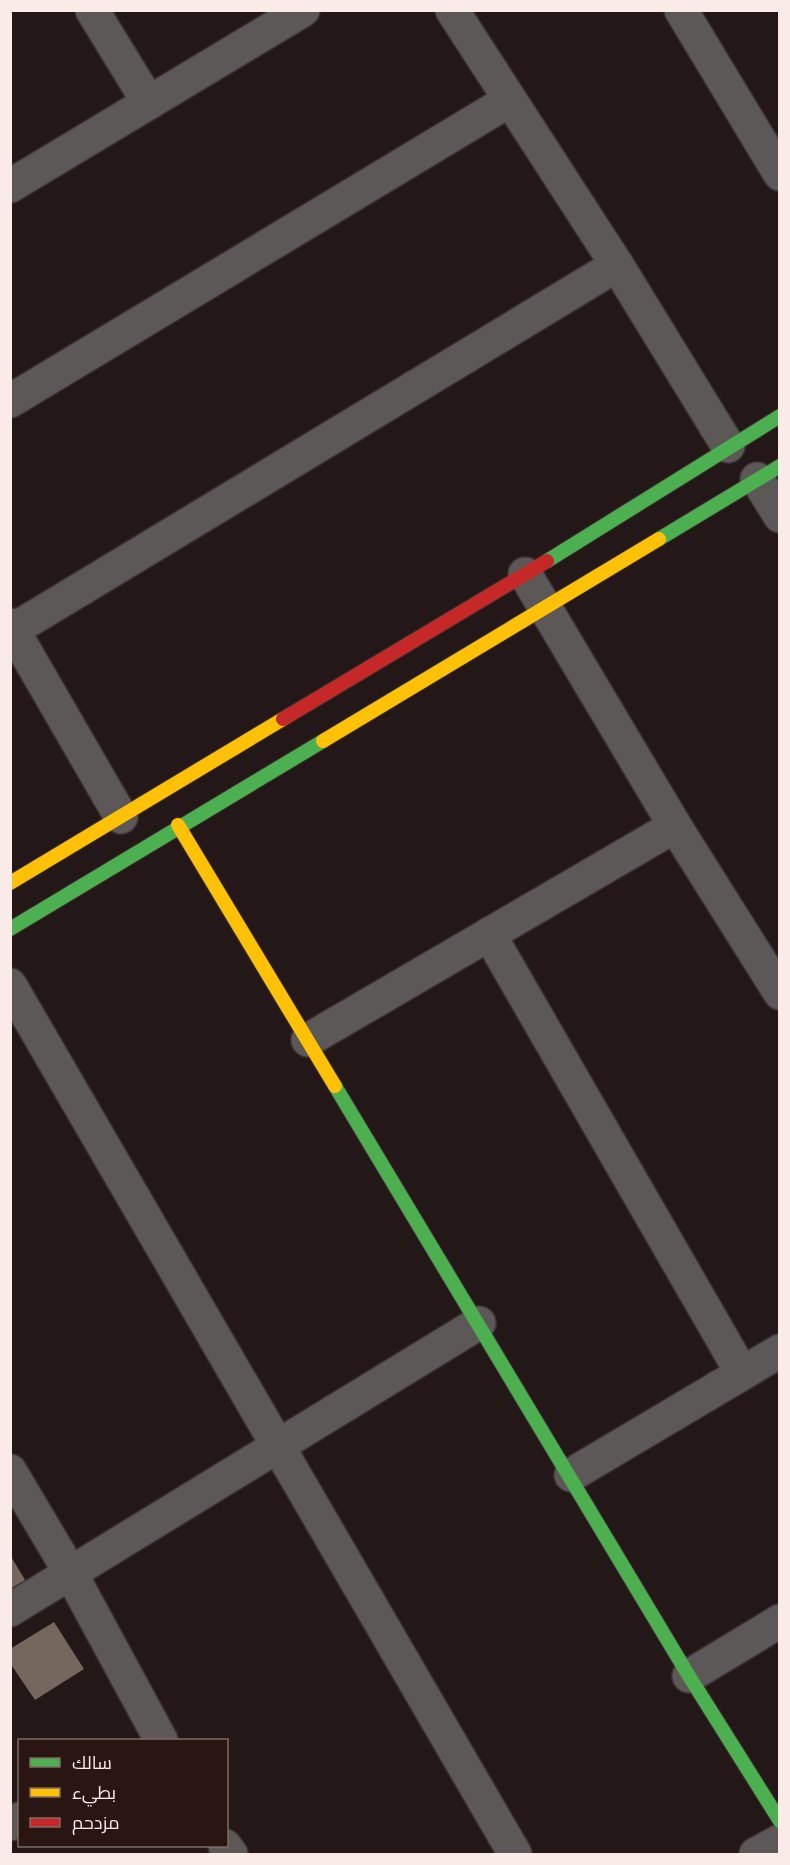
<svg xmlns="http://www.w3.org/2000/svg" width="790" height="1865" font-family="Ubuntu,Cairo,sans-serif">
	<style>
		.building { fill: #75675e }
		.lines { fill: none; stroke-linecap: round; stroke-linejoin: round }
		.street-casing { stroke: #3c3231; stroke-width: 36 }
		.fast-casing { stroke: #3c3231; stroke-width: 16 }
		.slow-casing { stroke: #3c3231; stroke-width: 16 }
		.jam-casing { stroke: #3c3231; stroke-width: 16 }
		.street { stroke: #5c5858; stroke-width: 33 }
		.fast { stroke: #4caf50; stroke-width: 14 }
		.slow { stroke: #ffc107; stroke-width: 14 }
		.jam { stroke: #c62828; stroke-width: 14 }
	</style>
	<rect width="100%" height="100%" fill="#231817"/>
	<!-- building -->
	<g class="building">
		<polygon points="10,1555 30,1588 10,1599"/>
		<polygon points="54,1622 84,1669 35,1700 10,1663 10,1649"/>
	</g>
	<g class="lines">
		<!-- street casing -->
		<g class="street-casing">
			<g id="street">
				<polyline points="92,10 149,103"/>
				<polyline points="452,10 617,265 728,446"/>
				<polyline points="681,10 780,174"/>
				<polyline points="10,186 303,10"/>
				<polyline points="10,401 510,100"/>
				<polyline points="757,479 780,516"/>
				<polyline points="525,574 675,826 780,993"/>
				<polyline points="10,625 121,817"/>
				<polyline points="13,630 617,265"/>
				<polyline points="489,934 742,1373"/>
				<polyline points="10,985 515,1854"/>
				<polyline points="308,1040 675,826"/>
				<polyline points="10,1471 70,1572 161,1740"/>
				<polyline points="571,1475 780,1351"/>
				<polyline points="10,1610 479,1323"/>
				<polyline points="689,1676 780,1621"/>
				<polyline points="10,1824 20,1819"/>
				<polyline points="225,1846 231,1854"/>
				<polyline points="756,1854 780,1841"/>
			</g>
		</g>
		<!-- fast casing -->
		<g class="fast-casing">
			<g id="fast">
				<polyline points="659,539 780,466"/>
				<polyline points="547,561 780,416"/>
				<polyline points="10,929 323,741"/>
				<polyline points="335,1086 689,1676 780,1821"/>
			</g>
		</g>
		<!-- slow casing -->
		<g class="slow-casing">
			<g id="slow">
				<polyline points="323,741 659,539"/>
				<polyline points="178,825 335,1086"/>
				<polyline points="10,883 283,719"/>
			</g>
		</g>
		<!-- jam casing -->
		<g class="jam-casing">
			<polyline id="jam" points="283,719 547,561"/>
		</g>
		<!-- street -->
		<use href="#street" class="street"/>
		<!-- fast -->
		<use href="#fast" class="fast"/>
		<!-- slow -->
		<use href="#slow" class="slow"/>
		<!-- jam -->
		<use href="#jam" class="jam"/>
	</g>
	<!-- border -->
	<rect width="790" height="1865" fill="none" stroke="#fbebe8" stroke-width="24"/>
	<!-- legend -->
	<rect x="18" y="1739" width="210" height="108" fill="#291511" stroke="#7d6b67" stroke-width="1.5"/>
	<rect x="30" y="1758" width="30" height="9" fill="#4caf50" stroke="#7d6b67" stroke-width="1.5"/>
	<text x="72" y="1769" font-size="18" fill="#fbebe8">سالك</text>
	<rect x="30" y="1788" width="30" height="9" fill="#ffc107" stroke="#7d6b67" stroke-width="1.5"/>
	<text x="72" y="1799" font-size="18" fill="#fbebe8">بطيء</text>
	<rect x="30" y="1818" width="30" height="9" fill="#c62828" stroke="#7d6b67" stroke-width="1.5"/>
	<text x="72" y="1829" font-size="18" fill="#fbebe8">مزدحم</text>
</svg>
